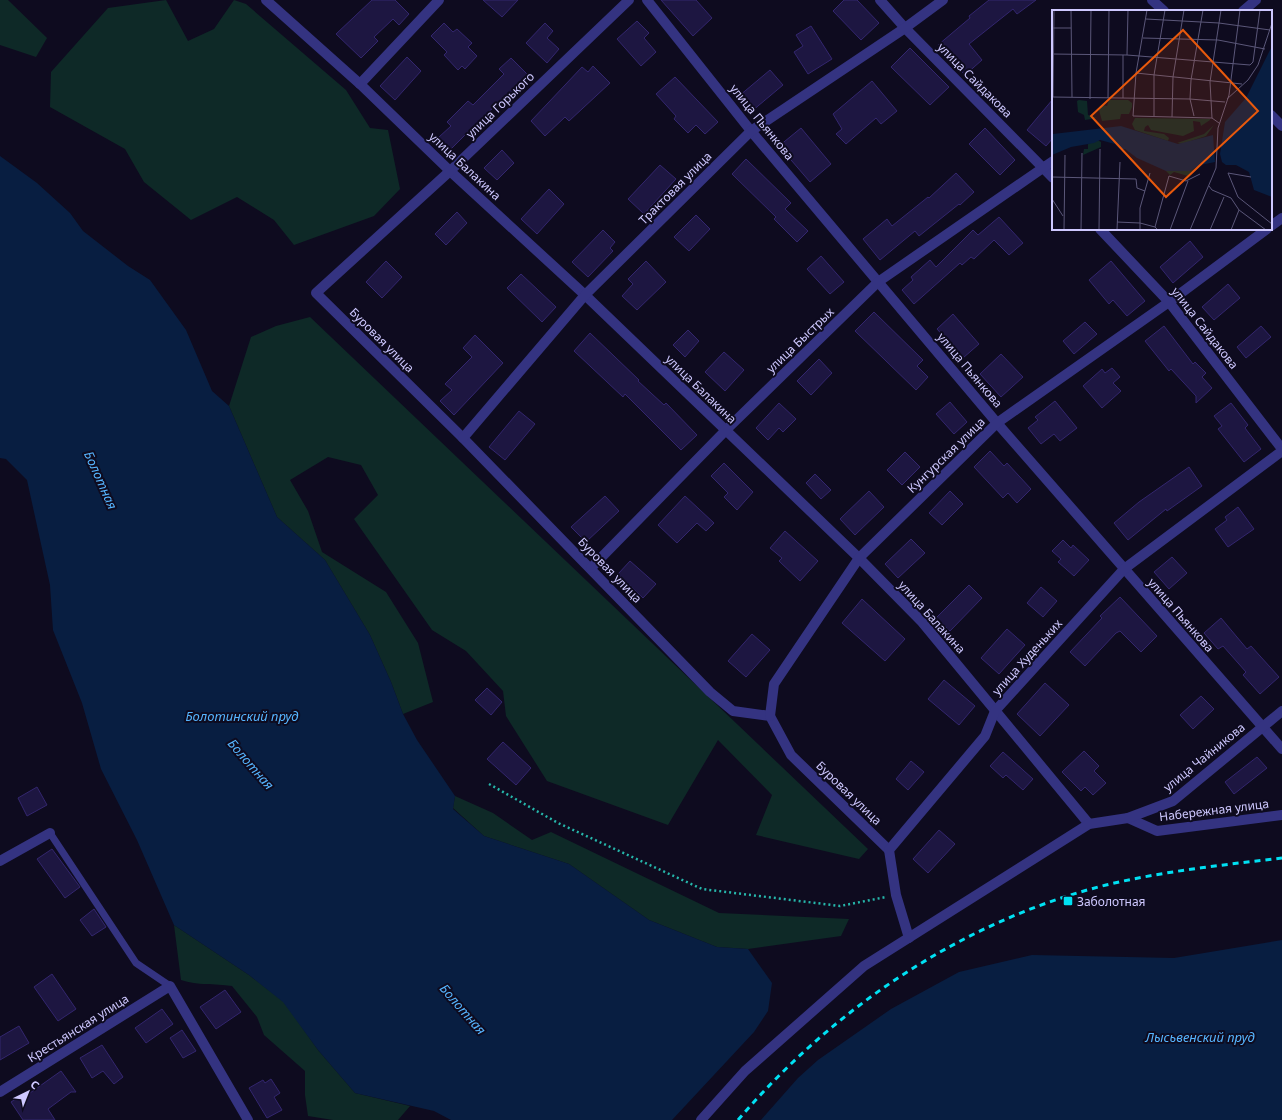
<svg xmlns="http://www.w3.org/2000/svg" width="1282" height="1120" font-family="'Noto Sans',sans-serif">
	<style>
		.green { fill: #0e2927 }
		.water { fill: #081e41 }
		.building { fill: #1d1641; stroke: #33266e }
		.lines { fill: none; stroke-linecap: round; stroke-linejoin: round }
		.path { stroke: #26b6aa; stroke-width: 2.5; stroke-dasharray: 2 3; stroke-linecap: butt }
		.service { stroke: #343381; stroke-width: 7 }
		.minor { stroke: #343381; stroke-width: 10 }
		.tertiary { stroke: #343381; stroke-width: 10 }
		.rail { stroke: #00e1f3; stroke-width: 3; stroke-dasharray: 6 5; stroke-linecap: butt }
		.poi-dot { fill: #00e1f3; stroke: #0e0b1f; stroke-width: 1.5 }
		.labels { text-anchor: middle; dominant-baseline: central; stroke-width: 4; stroke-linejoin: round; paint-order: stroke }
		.street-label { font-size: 12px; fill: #cec8ff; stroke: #0e0b1f }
		.poi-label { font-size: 12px; fill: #cec8ff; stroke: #0e0b1f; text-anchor: start }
		.water-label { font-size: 13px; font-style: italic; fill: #56b5ff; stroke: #0e0b1f }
		.inset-road { fill: none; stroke: #5b5779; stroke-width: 1 }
		.view { fill: #e8590c; fill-opacity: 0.15; stroke: #e8590c; stroke-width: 2 }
		.inset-edge { fill: none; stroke: #cec8ff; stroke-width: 2 }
	</style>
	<rect width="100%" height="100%" fill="#0e0b1f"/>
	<!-- green -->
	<g class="green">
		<polygon points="0,0 8,0 47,38 36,57 0,45"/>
		<polygon points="166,0 188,41 214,29 234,0 246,4 346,90 370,128 388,130 400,189 374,216 294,245 274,220 237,197 191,220 144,182 125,149 50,107 51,72 108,8"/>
		<polygon points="310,317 868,849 859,859 756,835 772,795 718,740 668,825 547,781 506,716 503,691 466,651 432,630 354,519 378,495 361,465 328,457 290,480 308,511 322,552 386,592 418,643 433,702 403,714 391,682 370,635 325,560 277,517 229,406 251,337 276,326"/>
		<polygon points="455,796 493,813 532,840 551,832 719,913 849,919 841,936 748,949 717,947 649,920 569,864 484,836 453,808"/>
		<path d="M174,925L249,975L284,1002L318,1050L355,1093L410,1106L398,1120H333L308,1116L305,1095V1071L264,1035L257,1017L232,986C214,983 198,986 181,980Z"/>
	</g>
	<!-- water -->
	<g class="water">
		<polygon points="0,156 37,183 70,213 83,231 128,266 150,280 186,330 212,391 229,406 277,517 325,560 370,635 391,682 403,714 417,740 455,796 453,809 484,836 569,864 649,920 717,947 748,949 772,983 768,1011 754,1032 672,1120 451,1120 434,1111 355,1093 318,1050 283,1002 249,975 174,925 137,840 101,769 82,703 53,630 50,585 27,480 6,459 0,458"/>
		<polygon points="1282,940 1282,1120 761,1120 798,1078 818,1060 891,1009 959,972 1032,955 1174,958"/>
	</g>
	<!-- building -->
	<g class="building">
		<polygon points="372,0 395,0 409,14 399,25 393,19 374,37 378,41 361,58 336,34"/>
		<polygon points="483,0 518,0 502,17"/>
		<polygon points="661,0 696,0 712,18 693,36"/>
		<polygon points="844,0 857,0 879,23 861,40 833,11"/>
		<polygon points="989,0 1036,0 1017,14 1013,9 969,44 982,60 965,75 938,45 970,18 969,16"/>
		<polygon points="637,21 649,33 644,38 656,52 641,66 617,39"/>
		<polygon points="444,23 453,32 457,29 472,43 468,47 477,56 465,69 462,66 458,70 444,55 447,52 431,36"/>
		<polygon points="545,23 553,31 547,38 559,49 547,63 526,43"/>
		<polygon points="811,26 832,59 808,74 794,52 803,46 796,35"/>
		<polygon points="910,48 949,87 930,105 891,67"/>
		<polygon points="407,57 421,71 395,100 380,86"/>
		<polygon points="511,58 529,76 499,106 497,104 476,124 480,128 471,137 467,133 451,149 439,137 451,126 447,122 468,101 473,105 504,74 499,69"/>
		<polygon points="593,66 610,83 569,121 565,117 545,136 531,121 582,67 588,72"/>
		<polygon points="770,70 783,85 752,111 739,96"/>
		<polygon points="675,77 718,122 705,134 696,125 688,133 674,119 676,116 656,94"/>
		<polygon points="872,81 897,111 881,124 876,118 846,144 836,134 842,129 833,114"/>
		<polygon points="1053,99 1053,138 1046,146 1027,130"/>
		<polygon points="801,128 831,164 810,182 779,146"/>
		<polygon points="985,128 1015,160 1000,175 969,144"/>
		<polygon points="502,150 514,163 497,180 484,168"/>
		<polygon points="746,159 791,203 785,209 808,231 797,242 774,219 776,217 732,174"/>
		<polygon points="660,165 676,179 644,214 628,199"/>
		<polygon points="956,173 974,192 960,205 959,204 919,236 915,231 880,260 863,239 887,219 892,226 928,197 929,198"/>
		<polygon points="549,189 564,204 537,234 521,219"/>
		<polygon points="457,212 467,223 446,245 435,234"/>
		<polygon points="696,215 710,229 689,251 674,237"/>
		<polygon points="999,217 1023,243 1009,255 994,240 974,259 971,257 962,265 960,263 914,304 902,290 913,280 911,277 930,260 936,267 973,230 978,235"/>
		<polygon points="603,230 615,242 610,248 613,251 588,277 572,262"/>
		<polygon points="1190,241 1203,257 1173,283 1160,267"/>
		<polygon points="821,256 844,282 830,294 807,269"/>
		<polygon points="386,261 402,277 382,298 366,282"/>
		<polygon points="646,261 666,282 637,310 622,296 633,284 628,279"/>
		<polygon points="1111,261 1145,301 1127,316 1113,300 1109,304 1089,280"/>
		<polygon points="521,274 556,307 542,322 507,288"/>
		<polygon points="1228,284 1240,298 1214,320 1202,307"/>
		<polygon points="874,312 923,360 917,366 928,377 916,390 855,331"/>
		<polygon points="953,314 979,344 963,358 937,329"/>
		<polygon points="1085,322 1097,334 1074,354 1063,341"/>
		<polygon points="1164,326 1193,364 1195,362 1206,373 1202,377 1212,388 1196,403 1196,396 1171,369 1169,371 1145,341"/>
		<polygon points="1261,326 1271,337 1246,358 1237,347"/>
		<polygon points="688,330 699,341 685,357 673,345"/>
		<polygon points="590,333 639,380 638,381 664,405 666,403 697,435 681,450 625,394 623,397 574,351"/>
		<polygon points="475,335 503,363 454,415 440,401 452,390 445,384 472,357 463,348"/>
		<polygon points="724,352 744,370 725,391 705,372"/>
		<polygon points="1001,354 1023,377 1001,397 980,374"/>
		<polygon points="819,359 832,373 811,395 797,381"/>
		<polygon points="1112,368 1120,377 1113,383 1121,391 1102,408 1083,386 1102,369 1105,373"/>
		<polygon points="1055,401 1077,428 1060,441 1054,434 1041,444 1028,428 1038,420 1035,417"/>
		<polygon points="950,402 967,422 954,434 936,414"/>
		<polygon points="779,403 796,419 783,432 779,428 768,440 756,428"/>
		<polygon points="1231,403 1248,425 1245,428 1261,449 1244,462 1218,429 1222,426 1214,416"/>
		<polygon points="519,411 535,424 505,460 489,447"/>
		<polygon points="990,451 1004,466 1007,463 1031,489 1017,503 1008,493 1003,498 974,467"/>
		<polygon points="905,452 920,467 902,485 887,470"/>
		<polygon points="724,463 753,492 737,510 724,497 728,493 711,476"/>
		<polygon points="1189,467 1202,486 1167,511 1166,509 1128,540 1114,523 1139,502"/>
		<polygon points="815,474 831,490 821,499 806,483"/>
		<polygon points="869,491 884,507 855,535 840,519"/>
		<polygon points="950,491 963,504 942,525 929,513"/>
		<polygon points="605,496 619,511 586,542 571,527"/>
		<polygon points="685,496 714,523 706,531 697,523 677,543 658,525"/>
		<polygon points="1238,507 1254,529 1228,547 1215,529 1227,520 1225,517"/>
		<polygon points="785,531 818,561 800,581 779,561 782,558 770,548"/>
		<polygon points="911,539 925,553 898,578 885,564"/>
		<polygon points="1063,540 1071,548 1073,545 1089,560 1074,576 1058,562 1061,559 1052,551"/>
		<polygon points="1172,557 1187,573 1169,589 1154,572"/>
		<polygon points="630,561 656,584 643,598 618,574"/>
		<polygon points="969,585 982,598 950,631 936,618"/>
		<polygon points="1041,587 1057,601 1043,617 1027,603"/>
		<polygon points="1120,597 1157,636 1141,652 1120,631 1116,633 1085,666 1070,652 1102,618 1100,616"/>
		<polygon points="862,599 905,639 885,661 842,623"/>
		<polygon points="1221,618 1247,649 1251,646 1279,677 1260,694 1243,675 1246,672 1223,646 1218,649 1204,633"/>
		<polygon points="1007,629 1025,645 999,674 981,658"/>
		<polygon points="752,634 770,650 746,677 728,661"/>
		<polygon points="944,680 975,706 959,725 928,699"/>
		<polygon points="1045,683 1069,705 1040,736 1017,714"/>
		<polygon points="487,688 502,702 491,715 475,700"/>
		<polygon points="1201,696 1214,709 1193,729 1180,715"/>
		<polygon points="503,742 531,768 516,785 487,759"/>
		<polygon points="1084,751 1099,766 1094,771 1106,783 1093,795 1085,787 1081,791 1062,772"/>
		<polygon points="1003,752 1033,779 1023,790 1006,775 1003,778 990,766"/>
		<polygon points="1257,757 1267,768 1234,794 1225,782"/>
		<polygon points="911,761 924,772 908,790 896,779"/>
		<polygon points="37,787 47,805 27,816 18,798"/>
		<polygon points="939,830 955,844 928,873 913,859"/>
		<polygon points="52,849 80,887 65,898 37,859"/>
		<polygon points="94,909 106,927 92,936 80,920"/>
		<polygon points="52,974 76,1009 58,1021 34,987"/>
		<polygon points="225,990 241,1012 216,1029 200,1007"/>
		<polygon points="162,1009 173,1024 146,1043 135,1028"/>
		<polygon points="19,1026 29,1043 0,1060 0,1037"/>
		<polygon points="182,1030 196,1051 183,1058 170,1038"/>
		<polygon points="102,1045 123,1077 114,1084 103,1071 92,1078 80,1058"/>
		<polygon points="61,1071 76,1092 71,1092 48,1109 55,1120 23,1120 11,1102 29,1090 30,1093"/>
		<polygon points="271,1079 280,1093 274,1097 282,1110 267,1118 249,1088 263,1080 265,1083"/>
	</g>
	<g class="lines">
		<!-- path -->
		<polyline class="path" points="489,784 558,823 702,889 840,906 886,897"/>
		<!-- service -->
		<polyline class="service" points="50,833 136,963 170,986"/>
		<!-- minor -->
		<g class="minor">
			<polyline points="266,0 360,84 450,171 585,295 859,558 922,622 1089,824"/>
			<polyline points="629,0 450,171 316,293 463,438 710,692 733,711 770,716 791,755 889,850"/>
			<polyline points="647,0 751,131 997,423 1282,749"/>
			<polyline points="880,0 905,28 1053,178"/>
			<polyline points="1152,0 1164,11"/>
			<polyline points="1243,11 1256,0"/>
			<polyline points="360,84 439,0"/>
			<polyline points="1271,115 1282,126"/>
			<polyline points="1271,226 1282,218"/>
			<polyline points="1100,229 1169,302 1282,449"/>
			<polyline points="463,438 585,295 751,131 905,28 943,0"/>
			<polyline points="591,568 726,430 878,282 1053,161"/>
			<polyline points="770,716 774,684 859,558 997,423 1169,302 1267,229"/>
			<polyline points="1128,818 1157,831 1282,815"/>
			<polyline points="0,861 50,833"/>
			<polyline points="909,938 896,895 889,850 985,736 995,711 1124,569 1282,451"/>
			<polyline points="0,1092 170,986 248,1120"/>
		</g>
		<!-- tertiary -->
		<polyline class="tertiary" points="701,1120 745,1071 864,966 1089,824 1128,818 1173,801 1282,711"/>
		<!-- rail -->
		<path class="rail" d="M738,1120C834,1008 962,921 1106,885C1164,871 1223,865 1282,858"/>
	</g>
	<!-- markers -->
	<rect class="poi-dot" x="1063" y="896" width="10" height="10" rx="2"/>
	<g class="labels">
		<!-- street labels -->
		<g class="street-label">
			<text transform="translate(975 80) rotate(45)">улица Сайдакова</text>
			<text transform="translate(500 105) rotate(-44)">улица Горького</text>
			<text transform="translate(762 122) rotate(51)">улица Пьянкова</text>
			<text transform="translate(465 166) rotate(43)">улица Балакина</text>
			<text transform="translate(675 188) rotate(-45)">Трактовая улица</text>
			<text transform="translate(1205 328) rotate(52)">улица Сайдакова</text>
			<text transform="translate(382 340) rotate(45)">Буровая улица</text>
			<text transform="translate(800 340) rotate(-44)">улица Быстрых</text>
			<text transform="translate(970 370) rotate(50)">улица Пьянкова</text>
			<text transform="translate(701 389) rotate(44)">улица Балакина</text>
			<text transform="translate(946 455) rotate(-44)">Кунгурская улица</text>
			<text transform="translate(610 570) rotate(46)">Буровая улица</text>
			<text transform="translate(1181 615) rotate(49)">улица Пьянкова</text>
			<text transform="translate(932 617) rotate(48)">улица Балакина</text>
			<text transform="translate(1027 657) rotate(-48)">улица Худеньких</text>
			<text transform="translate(1204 757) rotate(-39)">улица Чайникова</text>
			<text transform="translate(849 793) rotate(44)">Буровая улица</text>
			<text transform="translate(1214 810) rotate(-7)">Набережная улица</text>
			<text transform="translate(78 1028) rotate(-32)">Крестьянская улица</text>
		</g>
		<!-- poi labels -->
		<g class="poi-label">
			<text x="1077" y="901">Заболотная</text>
		</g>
		<!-- water labels -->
		<g class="water-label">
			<text transform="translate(101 480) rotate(66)">Болотная</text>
			<text x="242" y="716">Болотинский пруд</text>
			<text transform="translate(251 764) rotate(49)">Болотная</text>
			<text transform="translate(463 1009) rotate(49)">Болотная</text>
			<text x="1200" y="1037">Лысьвенский пруд</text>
		</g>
	</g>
	<!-- overview -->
	<g transform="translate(1052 10)">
		<rect width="220" height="220" fill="#0e0b1f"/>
		<path d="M27,90L35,91L36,105L45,108L33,110L32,105L26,102L25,91ZM57,90H76L80,93V97L77,104H69L68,109L50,111L47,100L51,95L55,96ZM83,108L158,109V110L149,116L148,112L141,111L142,121L131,126L99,120L96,115L93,117L92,121L112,124L117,128L116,131L83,120L80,114ZM162,115L154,126L130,134L125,133L152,124ZM45,130L49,132V137L31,145L32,139H36V134ZM143,158L136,166L122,162L118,165L114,161H138Z" fill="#0e2927"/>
		<path d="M220,36V187L202,180L197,162L184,155H174L170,152L168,144L173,112L194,88ZM69,116L126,134L161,125L163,152L148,155L138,161H114L85,148L73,139L69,140L63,134L48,130L42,133L19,137L0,145L1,124Z" fill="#081e41"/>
		<path class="inset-road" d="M19,0L20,87M95,0L84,63L81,106L160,108M94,9L167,13L218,20M0,18H19M91,28L166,30L213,39M0,44L75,45L198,55L201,52L208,0M75,45L76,0M84,63L190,74M0,87L138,89L173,92M1,87L2,0M56,88L57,0M71,88V45M38,89L39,0M175,89L196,70L206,55L220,13M142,106L138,89L139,70L151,0M102,107V65L113,0M120,107L121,67L132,0M167,113L160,108L158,72L169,0M0,167L84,169L85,178L93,181M199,167L176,163L186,187L220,214M157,176L160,180L179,188L187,200L214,220M0,189L11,206M65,212L88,213L103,217M12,220L13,145M29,220L30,143M47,220L48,139M65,220L68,152M88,220V198L98,163M106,220L103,217L117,166L134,171L148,164M118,220L136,171M138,220L164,158L166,118L177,85L188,0M158,220L172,187M179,220L187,200"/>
		<path class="view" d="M131,20L206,101L114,187L39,106Z"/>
		<rect width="220" height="220" class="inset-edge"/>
	</g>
	<!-- north arrow -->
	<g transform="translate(28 1092) rotate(43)" stroke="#0e0b1f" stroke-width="3" paint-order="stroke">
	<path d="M0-3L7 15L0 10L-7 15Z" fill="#cec8ff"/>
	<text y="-6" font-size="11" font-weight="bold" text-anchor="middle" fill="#cec8ff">С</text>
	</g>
</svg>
